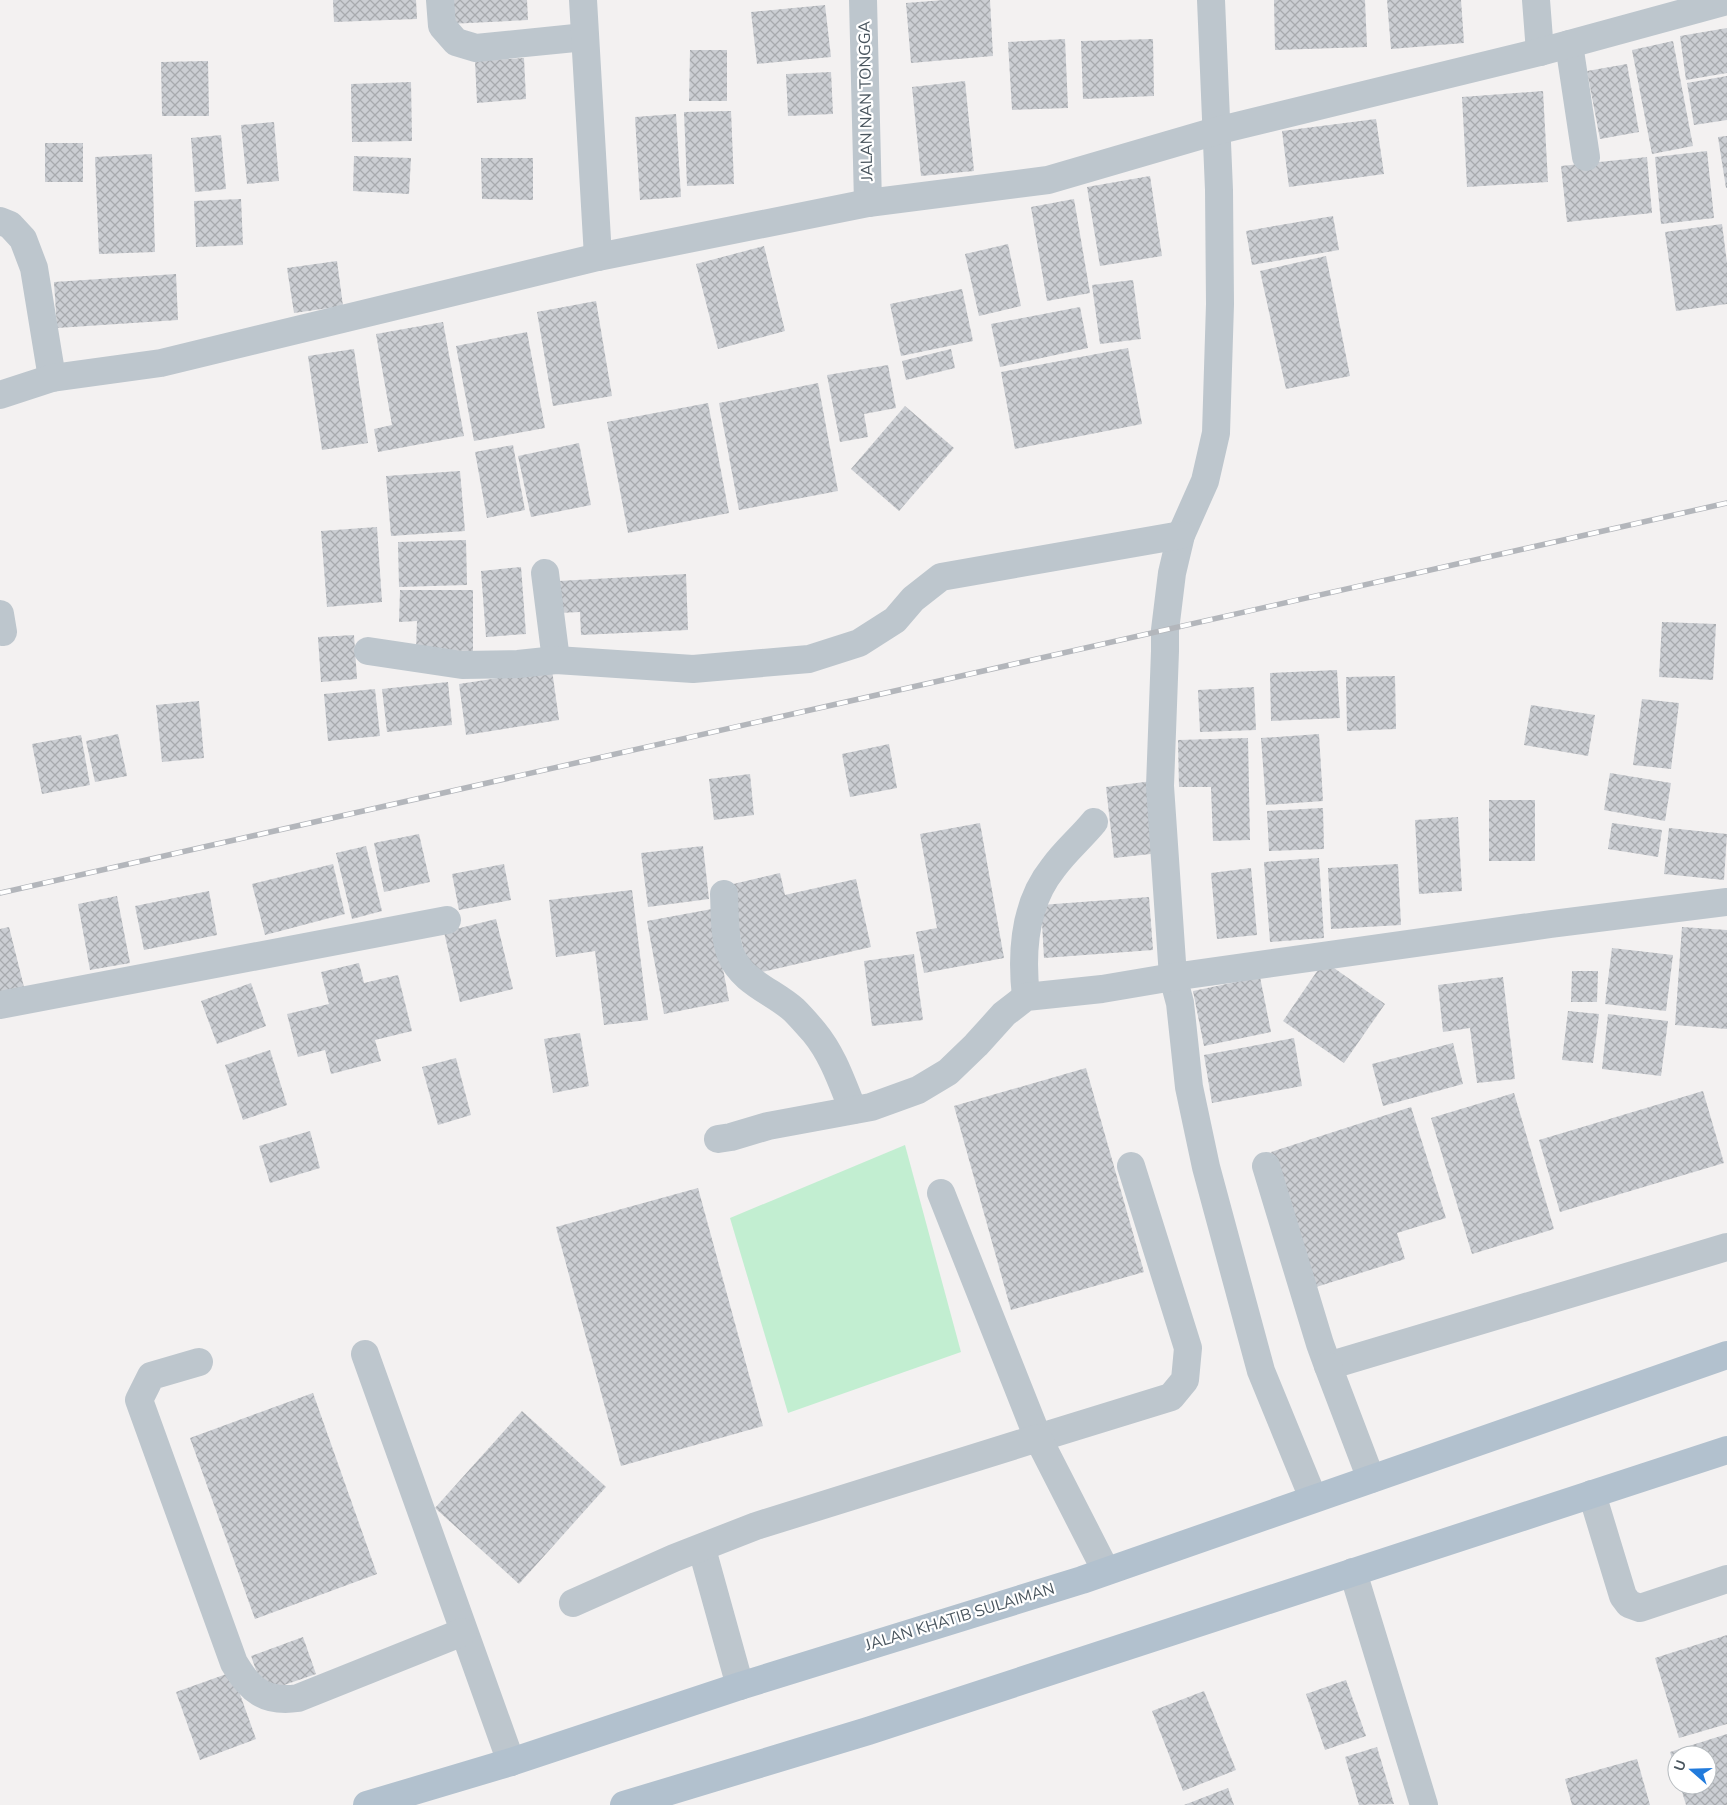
<svg xmlns="http://www.w3.org/2000/svg" width="1727" height="1805" font-family="'Nunito Sans',sans-serif">
	<style>
		.grass { fill: #c2eed1 }
		.building { fill: url(#building-cross-hatch) }
		.lines { fill: none; stroke-linecap: round; stroke-linejoin: round }
		.minor { stroke: #bdc6cd; stroke-width: 28 }
		.major { stroke: #b2c1ce; stroke-width: 28 }
		.rail-casing { stroke: #b3b6bb; stroke-width: 5.5 }
		.rail { stroke: #fff; stroke-width: 4; stroke-dasharray: 11; stroke-linecap: butt }
		.labels { text-anchor: middle; dominant-baseline: central; stroke-width: 4.5; stroke-linejoin: round; paint-order: stroke }
		.street-label { font-size: 16px; fill: #49555e; stroke: #fff }
	</style>
	<defs>
		<pattern id="building-cross-hatch" width="8" height="8" patternUnits="userSpaceOnUse" patternTransform="scale(1.25)"><rect width="8" height="8" fill="#cbced3"/><path d="M0 0l8 8M0 8l8-8" fill="none" stroke="#a7aaae"/></pattern>
	</defs>
	<rect width="100%" height="100%" fill="#f3f1f1"/>
	<!-- grass -->
	<polygon class="grass" points="905,1145 961,1352 788,1413 730,1218"/>
	<!-- building -->
	<g class="building">
		<polygon points="333,0 416,0 417,19 334,22"/>
		<polygon points="448,0 527,0 528,20 449,24"/>
		<polygon points="944,0 990,0 993,56 911,63 906,3"/>
		<polygon points="1274,0 1365,0 1367,47 1275,50"/>
		<polygon points="1387,0 1461,0 1464,43 1391,49"/>
		<polygon points="825,5 831,57 757,64 751,12"/>
		<polygon points="1727,28 1727,73 1686,80 1680,36"/>
		<polygon points="1065,39 1068,108 1012,110 1008,42"/>
		<polygon points="1153,39 1154,96 1083,99 1081,41"/>
		<polygon points="1673,41 1693,146 1652,154 1632,50"/>
		<polygon points="690,50 727,50 727,101 689,101"/>
		<polygon points="524,58 526,99 477,103 475,61"/>
		<polygon points="208,61 209,116 162,116 161,62"/>
		<polygon points="1627,64 1639,132 1600,139 1587,71"/>
		<polygon points="831,72 833,114 788,116 786,74"/>
		<polygon points="1727,76 1727,120 1694,125 1687,83"/>
		<polygon points="965,81 974,171 921,176 912,87"/>
		<polygon points="411,82 412,141 352,142 351,84"/>
		<polygon points="1543,91 1548,182 1467,187 1462,97"/>
		<polygon points="731,111 734,184 687,186 684,112"/>
		<polygon points="676,114 681,197 640,200 635,117"/>
		<polygon points="1376,119 1384,174 1289,187 1282,131"/>
		<polygon points="274,122 279,181 247,184 241,125"/>
		<polygon points="221,135 226,189 195,192 191,138"/>
		<polygon points="1727,136 1727,188 1726,188 1718,137"/>
		<rect x="45" y="143" width="38" height="39"/>
		<polygon points="1707,151 1714,218 1661,224 1655,157"/>
		<polygon points="152,154 155,252 99,254 95,157"/>
		<polygon points="354,156 411,158 409,194 353,191"/>
		<polygon points="1647,157 1652,213 1567,222 1561,166"/>
		<polygon points="481,158 533,158 533,200 482,199"/>
		<polygon points="1150,176 1162,256 1100,266 1087,187"/>
		<polygon points="241,199 243,245 196,247 194,201"/>
		<polygon points="1074,199 1090,293 1047,301 1031,207"/>
		<polygon points="1333,216 1339,250 1252,265 1246,231"/>
		<polygon points="1722,224 1727,263 1727,304 1676,311 1665,232"/>
		<polygon points="1008,244 1021,306 979,316 965,254"/>
		<polygon points="764,246 785,331 718,349 696,264"/>
		<polygon points="1326,256 1350,376 1286,389 1260,271"/>
		<polygon points="337,261 343,306 294,313 287,268"/>
		<polygon points="176,274 178,320 57,328 54,282"/>
		<polygon points="1133,280 1141,339 1100,344 1092,285"/>
		<polygon points="962,289 973,341 901,356 890,304"/>
		<polygon points="596,301 612,396 553,406 537,312"/>
		<polygon points="1080,307 1088,348 1000,367 991,324"/>
		<polygon points="443,322 464,436 378,452 374,429 392,425 376,334"/>
		<polygon points="527,332 545,428 474,441 456,346"/>
		<polygon points="1128,348 1142,424 1015,449 1001,372"/>
		<polygon points="354,349 368,443 322,450 308,356"/>
		<polygon points="951,349 955,368 906,380 902,361"/>
		<polygon points="888,365 896,408 864,414 868,437 840,442 827,375"/>
		<polygon points="818,383 838,491 739,510 719,403"/>
		<polygon points="708,403 729,513 628,533 607,422"/>
		<polygon points="905,406 954,448 899,511 851,469"/>
		<polygon points="579,443 591,505 531,517 518,456"/>
		<polygon points="513,445 525,510 487,518 475,452"/>
		<polygon points="460,471 465,531 391,536 386,476"/>
		<polygon points="377,527 382,602 327,607 321,531"/>
		<polygon points="466,540 467,585 399,587 398,542"/>
		<polygon points="521,567 526,634 486,637 481,571"/>
		<polygon points="686,574 688,630 581,635 580,612 559,613 558,581"/>
		<polygon points="400,590 473,590 473,651 416,650 417,621 399,622"/>
		<polygon points="1662,622 1716,624 1713,680 1659,677"/>
		<polygon points="354,635 357,679 321,682 318,637"/>
		<polygon points="552,670 559,720 466,735 459,684"/>
		<polygon points="1337,670 1340,718 1271,721 1270,673"/>
		<polygon points="1395,676 1396,729 1347,731 1346,677"/>
		<polygon points="448,682 452,725 387,732 382,689"/>
		<polygon points="1254,687 1256,730 1200,732 1198,690"/>
		<polygon points="375,689 380,736 328,741 324,694"/>
		<polygon points="1642,699 1679,703 1671,769 1633,765"/>
		<polygon points="199,701 204,758 162,762 156,705"/>
		<polygon points="1531,705 1595,715 1588,756 1524,745"/>
		<polygon points="118,734 127,776 95,782 86,741"/>
		<polygon points="1319,734 1323,801 1266,805 1261,738"/>
		<polygon points="81,735 90,785 42,794 32,744"/>
		<polygon points="1248,738 1250,840 1213,841 1211,787 1179,787 1178,740"/>
		<polygon points="889,744 897,788 850,797 842,754"/>
		<polygon points="1610,773 1671,783 1665,821 1604,810"/>
		<polygon points="750,774 754,815 714,820 709,779"/>
		<polygon points="1152,781 1160,853 1114,858 1106,787"/>
		<rect x="1489" y="800" width="46" height="61"/>
		<polygon points="1323,808 1324,849 1269,851 1267,811"/>
		<polygon points="1458,817 1462,891 1419,894 1415,820"/>
		<polygon points="980,823 1004,958 924,973 916,932 937,928 920,834"/>
		<polygon points="1612,823 1662,830 1658,857 1608,849"/>
		<polygon points="1669,828 1727,834 1724,880 1664,874"/>
		<polygon points="419,834 430,882 384,892 374,843"/>
		<polygon points="366,846 382,911 352,919 336,853"/>
		<polygon points="703,846 709,899 648,907 641,853"/>
		<polygon points="1319,858 1324,938 1270,942 1264,862"/>
		<polygon points="333,864 345,914 265,935 252,884"/>
		<polygon points="504,864 511,900 459,910 452,874"/>
		<polygon points="1398,864 1401,925 1331,929 1328,868"/>
		<polygon points="1251,868 1257,935 1217,939 1211,873"/>
		<polygon points="780,873 785,895 856,879 871,947 749,975 729,885"/>
		<polygon points="632,890 648,1020 604,1025 595,951 556,957 549,900"/>
		<polygon points="209,891 217,935 144,950 135,906"/>
		<polygon points="117,896 130,963 90,970 78,904"/>
		<polygon points="1149,897 1153,950 1044,958 1041,905"/>
		<polygon points="712,909 729,1001 664,1014 647,921"/>
		<polygon points="496,919 513,989 460,1002 444,932"/>
		<polygon points="9,927 24,987 0,993 0,929"/>
		<polygon points="1682,927 1727,930 1727,1029 1675,1025"/>
		<polygon points="1612,948 1673,955 1666,1011 1605,1004"/>
		<polygon points="914,954 923,1020 872,1026 864,961"/>
		<polygon points="1324,961 1385,1004 1344,1063 1283,1021"/>
		<polygon points="359,963 364,983 398,975 412,1031 375,1040 381,1061 331,1074 325,1050 298,1057 287,1014 329,1004 321,972"/>
		<polygon points="1572,971 1598,971 1597,1002 1571,1002"/>
		<polygon points="1260,977 1271,1032 1204,1046 1193,991"/>
		<polygon points="1503,977 1515,1079 1477,1083 1470,1028 1443,1032 1438,985"/>
		<polygon points="251,983 266,1026 217,1044 201,1001"/>
		<polygon points="1568,1011 1599,1014 1593,1063 1562,1060"/>
		<polygon points="1608,1014 1668,1021 1661,1076 1602,1069"/>
		<polygon points="580,1033 589,1086 553,1093 544,1039"/>
		<polygon points="1294,1038 1302,1086 1212,1103 1204,1055"/>
		<polygon points="1453,1043 1463,1084 1383,1106 1372,1064"/>
		<polygon points="270,1050 287,1105 243,1120 225,1065"/>
		<polygon points="456,1058 471,1115 438,1125 422,1067"/>
		<polygon points="1086,1068 1144,1272 1011,1310 954,1106"/>
		<polygon points="1703,1091 1724,1163 1560,1212 1539,1140"/>
		<polygon points="1514,1093 1554,1229 1472,1254 1431,1118"/>
		<polygon points="1411,1107 1446,1218 1397,1233 1405,1259 1313,1288 1271,1152"/>
		<polygon points="310,1131 320,1168 270,1183 259,1146"/>
		<polygon points="698,1188 763,1426 621,1466 556,1227"/>
		<polygon points="313,1393 377,1574 255,1619 190,1438"/>
		<polygon points="522,1411 606,1487 519,1584 435,1508"/>
		<polygon points="1727,1635 1727,1724 1679,1738 1655,1658"/>
		<polygon points="303,1637 316,1674 264,1692 251,1656"/>
		<polygon points="232,1672 256,1739 200,1760 176,1692"/>
		<polygon points="1346,1680 1366,1736 1325,1750 1306,1694"/>
		<polygon points="1204,1691 1236,1770 1183,1791 1152,1711"/>
		<polygon points="1727,1734 1727,1805 1686,1805 1680,1785 1707,1785 1707,1755 1677,1755 1677,1775 1670,1752"/>
		<polygon points="1377,1747 1394,1804 1359,1805 1345,1757"/>
		<polygon points="1637,1759 1650,1805 1572,1805 1565,1779"/>
		<polygon points="1228,1788 1234,1805 1184,1805"/>
	</g>
	<g class="lines">
		<!-- minor -->
		<g class="minor">
			<polyline points="440,0 442,26 456,42 476,48 585,37"/>
			<polyline points="583,0 598,257"/>
			<polyline points="863,0 868,203"/>
			<polyline points="1211,0 1219,190 1220,304 1216,433 1205,481 1181,535 1172,573 1165,630 1165,651 1160,786 1173,977 1180,1003 1189,1087 1206,1167 1261,1371 1313,1498"/>
			<polyline points="1536,0 1540,52"/>
			<polyline points="1569,44 1586,157"/>
			<polyline points="0,221 10,225 23,239 34,268 52,378"/>
			<polyline points="0,395 52,378 161,363 598,257 868,203 1048,180 1216,131 1540,52 1727,1"/>
			<polyline points="545,573 556,660"/>
			<polyline points="0,614 3,632"/>
			<polyline points="368,651 462,665 518,664 556,660 693,669 809,659 859,643 895,620 913,599 941,577 1181,535"/>
			<path d="M724,894C725,914 724,937 731,955C742,982 774,992 794,1010C801,1017 808,1025 814,1032C833,1055 842,1083 853,1110"/>
			<path d="M1026,997C1021,953 1024,904 1053,868C1065,851 1081,838 1094,822"/>
			<polyline points="0,1005 447,920"/>
			<polyline points="718,1139 731,1137 768,1126 871,1107 918,1090 948,1072 976,1045 1004,1014 1026,997 1102,989 1173,977 1551,924 1727,902"/>
			<polyline points="1266,1166 1320,1344 1328,1366 1727,1247"/>
			<polyline points="941,1193 1038,1438 1171,1397 1185,1380 1188,1348 1131,1166"/>
			<polyline points="365,1354 511,1762"/>
			<path d="M199,1362L151,1376L139,1400L234,1663C250,1690 265,1703 298,1698L463,1632"/>
			<polyline points="1328,1366 1371,1479"/>
			<polyline points="1592,1494 1623,1596 1629,1604 1640,1608 1727,1579"/>
			<polyline points="702,1549 740,1686"/>
			<polyline points="1353,1572 1424,1805"/>
			<polyline points="573,1603 674,1558 756,1526 1038,1438 1106,1571"/>
		</g>
		<!-- major -->
		<g class="major">
			<polyline points="367,1805 511,1762 740,1686 1082,1580 1727,1355"/>
			<polyline points="624,1805 868,1731 1727,1450"/>
		</g>
		<!-- rail casing -->
		<g class="rail-casing">
			<polyline id="rail" points="0,893 1727,503"/>
		</g>
		<!-- rail -->
		<use href="#rail" class="rail"/>
	</g>
	<g class="labels">
		<!-- street labels -->
		<g class="street-label">
			<text transform="translate(866 101) rotate(-91)">JALAN NAN TONGGA</text>
			<text transform="translate(960 1617) rotate(-17)">JALAN KHATIB SULAIMAN</text>
		</g>
	</g>
	<!-- north arrow -->
	<g transform="translate(1692 1770) rotate(290)"><circle r="24" fill="#ffffff" stroke="#b6bbbf"/>
	<path d="M0-4L9 19L0 12L-9 19Z" fill="#227bdc"/>
	<text y="-8" font-size="14" font-weight="bold" text-anchor="middle" fill="#49555e">U</text>
	</g>
</svg>
